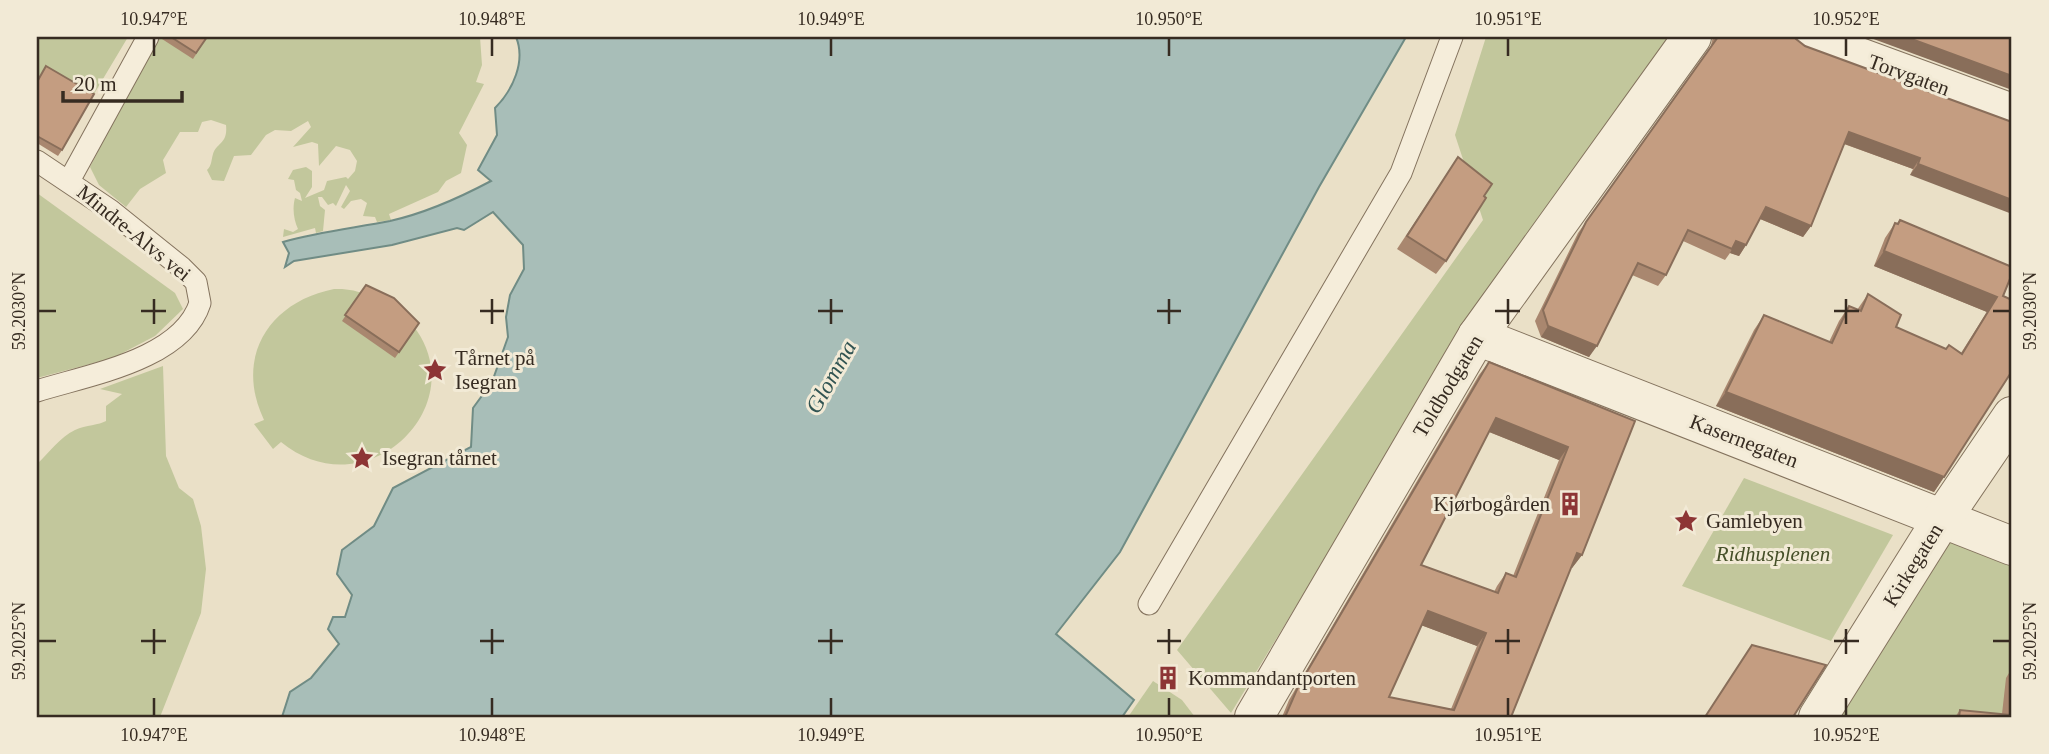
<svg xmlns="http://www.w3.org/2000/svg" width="2049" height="754" font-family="'Times New Roman',serif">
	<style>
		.green { fill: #c2c79c }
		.water { fill: #a8beb8; stroke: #708c85; stroke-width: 2 }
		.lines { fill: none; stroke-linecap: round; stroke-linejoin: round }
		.lane-casing { stroke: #84735e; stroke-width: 23 }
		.street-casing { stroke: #84735e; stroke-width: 40 }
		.lane { stroke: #f5edda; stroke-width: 21 }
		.street { stroke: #f5edda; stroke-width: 38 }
		.wall { fill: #a9876f; fill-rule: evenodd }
		.shaded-wall { fill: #896e5a }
		.building { fill: #c49d81; stroke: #896e5a; stroke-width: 2; fill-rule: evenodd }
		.ticks { fill: none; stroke: #362b21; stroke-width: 2.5 }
		.labels { text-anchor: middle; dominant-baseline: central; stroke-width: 6; stroke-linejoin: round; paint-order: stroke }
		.street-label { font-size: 21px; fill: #362b21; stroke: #f2ead6 }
		.poi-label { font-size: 21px; fill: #362b21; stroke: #f2ead6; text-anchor: start }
		.park-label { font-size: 21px; font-style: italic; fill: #465029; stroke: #f2ead6 }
		.water-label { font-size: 23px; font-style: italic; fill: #315452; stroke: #f2ead6 }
		.neatline { fill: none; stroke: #362b21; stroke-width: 2.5 }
		.ticks-label { font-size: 18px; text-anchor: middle; fill: #362b21 }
	</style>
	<rect width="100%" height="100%" fill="#eae0c7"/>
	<!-- green -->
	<g class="green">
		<polygon points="37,37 128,37 91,99 43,71 37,81"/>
		<path d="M155,37H480L482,65L476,82L484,84L459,133L467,145L461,173L446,181L438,192L389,214L391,220L377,222L375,217L363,216L367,203L361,199L351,201L344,209L341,207L350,191L346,185L336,206L333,203L328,205L322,197H318L320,206L325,210L323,231L316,233L315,228L283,237L284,229L293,232L298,229C294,220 292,209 295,198L302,201L300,193L296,190L294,180L288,179L293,170L306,167L312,171V187L305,198L324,190L327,181L346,177L348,179L355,171L357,161L350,150L336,146L319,166L318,144L312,142L293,147L311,127L308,121L291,131L275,130L266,135L251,155L234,156L224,181L212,180L207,170C212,165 211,161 213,154C217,142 228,144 226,125L211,120L202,122L198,132H180L163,160L166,173L140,189L126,207L99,185L90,167Z"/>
		<polygon points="1486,37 1680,37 1467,326 1231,713 1177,650 1483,220 1455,135"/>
		<polygon points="37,193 175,293 183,309 155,336 113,358 37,378"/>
		<path d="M334,289C360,288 372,297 392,312C400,317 411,323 417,331C471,410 364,510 281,442L273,449L254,424L264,420C234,357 269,302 334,289Z"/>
		<path d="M163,366L166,456L179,488L193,499L201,526L206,569L201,613L160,717H37V464C49,453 60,437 75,430C86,425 99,425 106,421V406L122,394L100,389Z"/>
		<polygon points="1744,478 1893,535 1831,641 1682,586"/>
		<polygon points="1948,531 2012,556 2012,717 1829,717"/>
		<polygon points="1153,681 1182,700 1195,717 1128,717"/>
	</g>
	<!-- water -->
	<path class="water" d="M516,37H1406L1319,187L1120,552L1056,634L1134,700L1122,717H282L290,692L311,678L339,644L328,629L333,617H345L352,595L337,574L342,550L374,526L393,488L471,447L473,408L492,382L508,337L506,317L510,295L524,269L523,245L493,212L464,230L457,228L392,245L294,261L285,267L289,253L283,242C318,232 354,228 390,221C426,213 459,198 491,181L478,170L497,135L495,108C513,90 526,61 516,37Z"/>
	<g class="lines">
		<!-- lane casing -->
		<g class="lane-casing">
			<g id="lane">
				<path d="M37,161L110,210L181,267L196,282L200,303C182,360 87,375 37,391"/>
				<polyline points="69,181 148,37"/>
				<polyline points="1149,604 1401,173 1452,37"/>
			</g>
		</g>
		<!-- street casing -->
		<g class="street-casing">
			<g id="street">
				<polyline points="1805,37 2012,113"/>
				<polyline points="1477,336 2012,546"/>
				<polyline points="1254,717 1477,336 1692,37"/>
				<polyline points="1818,717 1942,519 2012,416"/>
			</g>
		</g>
		<!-- lane -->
		<use href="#lane" class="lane"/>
		<!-- street -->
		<use href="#street" class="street"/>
	</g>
	<!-- wall -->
	<g class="wall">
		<polygon points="164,37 207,37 193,59 162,39"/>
		<polygon points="1713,37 1794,37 1796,39 1805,46 2012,122 1910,175 1913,169 1844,144 1811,226 1803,237 1760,219 1746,245 1739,256 1730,253 1725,260 1683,241 1666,275 1658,286 1632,275 1589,357 1541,337 1535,321 1578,233 1710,49"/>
		<polygon points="46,66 62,150 58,156 37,143 37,81"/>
		<polygon points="1458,157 1446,261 1436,274 1397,249"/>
		<polygon points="1900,220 2003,296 1944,477 1934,492 1716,406 1754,330 1764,315 1829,342 1839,321 1849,306 1857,310 1868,294 1896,327 1946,349 1961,353 1987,312 1874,266 1885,238 1895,223 1897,224"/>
		<polygon points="366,285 419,323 395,358 342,321"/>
		<path d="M1489,362L1635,421L1582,555L1572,568H1571L1511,717H1282L1289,700L1479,375ZM1489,432L1559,460L1513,576L1506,573L1497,586L1494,592L1421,565ZM1421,625L1477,646L1451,709L1389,697Z"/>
		<polygon points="2012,668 2012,717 1955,717 1960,710 2002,714 2006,678"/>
	</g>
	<!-- shaded-wall -->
	<g class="shaded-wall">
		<polygon points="1868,37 1906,37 2012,76 2012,90"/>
		<polygon points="1849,132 1920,158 1913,169 1842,143"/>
		<polygon points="1918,164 2012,200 2012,214 1910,175"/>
		<polygon points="1766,207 1811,226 1803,237 1758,218"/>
		<polygon points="1736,241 1746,245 1739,256 1730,253"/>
		<polygon points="1884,251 1997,297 1987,312 1874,266"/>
		<polygon points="1548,326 1597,346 1589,357 1541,337"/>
		<polygon points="1726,392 1944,477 1934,492 1716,406"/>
		<polygon points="1496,418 1568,447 1559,460 1487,431"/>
		<polygon points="1577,553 1582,555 1572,568 1568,566"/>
		<polygon points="1428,611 1486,633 1477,646 1418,624"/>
	</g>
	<!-- building -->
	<g class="building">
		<polygon points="171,37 207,37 196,53"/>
		<polygon points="1718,37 1794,37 1796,39 1805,46 2012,122 2012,200 1918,164 1920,158 1849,132 1811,226 1766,207 1746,245 1736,241 1732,249 1688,230 1666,275 1638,263 1597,346 1548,326 1543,310 1586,222"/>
		<polygon points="1906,37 2012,37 2012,76"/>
		<polygon points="46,66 94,94 62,150 37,136 37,82"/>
		<polygon points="1458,157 1492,184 1484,196 1486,198 1446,261 1407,236"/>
		<polygon points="1900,220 2012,267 2012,274 2003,296 2012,300 2012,371 1944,477 1726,392 1764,315 1832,343 1849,306 1861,311 1868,294 1901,315 1896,327 1946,349 1949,345 1962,354 1997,297 1884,251 1895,223 1898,224"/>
		<polygon points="366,285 394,298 419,323 399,352 345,315"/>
		<path d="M1489,362L1635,421L1582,555L1577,553L1511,717H1285L1298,687ZM1496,418L1568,447L1516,577L1506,573L1498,593L1421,565ZM1428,611L1486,633L1454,710L1389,697Z"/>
		<polygon points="1752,645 1826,665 1793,717 1705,717"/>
		<polygon points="2012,706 2012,717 1959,717 1960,710 2011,715"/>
	</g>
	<!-- ticks -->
	<path class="ticks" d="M154,38V56M492,38V56M831,38V56M1169,38V56M1508,38V56M1846,38V56M154,299V324M492,299V324M831,299V324M1169,299V324M1508,299V324M1846,299V324M38,311H56M141,311H166M480,311H504M818,311H843M1157,311H1181M1495,311H1520M1834,311H1859M1993,311H2010M154,629V654M492,629V654M831,629V654M1169,629V654M1508,629V654M1846,629V654M38,641H56M141,641H166M480,641H504M818,641H843M1157,641H1181M1495,641H1520M1834,641H1859M1993,641H2010M154,698V716M492,698V716M831,698V716M1169,698V716M1508,698V716M1846,698V716"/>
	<!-- icons -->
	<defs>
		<g id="sight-bare" transform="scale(1.89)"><path d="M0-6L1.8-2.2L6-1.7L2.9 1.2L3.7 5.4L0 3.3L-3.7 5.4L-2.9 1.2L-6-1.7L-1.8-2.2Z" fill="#8d3535" stroke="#f2ead6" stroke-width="2.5" paint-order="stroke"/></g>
		<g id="building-bare" transform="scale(1.89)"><path d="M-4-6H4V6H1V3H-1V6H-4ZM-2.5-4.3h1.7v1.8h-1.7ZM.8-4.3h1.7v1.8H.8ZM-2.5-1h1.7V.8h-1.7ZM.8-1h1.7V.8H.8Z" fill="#8d3535" stroke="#f2ead6" stroke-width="2.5" paint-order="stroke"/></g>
	</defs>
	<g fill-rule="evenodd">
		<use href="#sight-bare" x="435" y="370"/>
		<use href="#sight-bare" x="362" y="458"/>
		<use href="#building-bare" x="1570" y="504"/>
		<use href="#sight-bare" x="1686" y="521"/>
		<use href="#building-bare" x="1168" y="678"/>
	</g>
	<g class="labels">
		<!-- street labels -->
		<g class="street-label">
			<text transform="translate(1909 75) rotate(20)">Torvgaten</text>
			<text transform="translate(134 233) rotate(39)">Mindre-Alvs vei</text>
			<text transform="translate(1448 386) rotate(-59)">Toldbodgaten</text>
			<text transform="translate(1744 441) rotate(21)">Kasernegaten</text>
			<text transform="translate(1913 565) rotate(-58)">Kirkegaten</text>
		</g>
		<!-- poi labels -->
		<g class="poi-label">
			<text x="455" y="358">Tårnet på<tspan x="455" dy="24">Isegran</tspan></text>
			<text x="382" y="458">Isegran tårnet</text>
			<text x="1550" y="504" text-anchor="end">Kjørbogården</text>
			<text x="1706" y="521">Gamlebyen</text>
			<text x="1188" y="678">Kommandantporten</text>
		</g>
		<!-- park labels -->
		<g class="park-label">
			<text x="1773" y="554">Ridhusplenen</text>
		</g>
		<!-- water labels -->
		<g class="water-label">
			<text transform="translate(831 377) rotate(-61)">Glomma</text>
		</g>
	</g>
	<!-- border -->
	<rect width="2049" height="754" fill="none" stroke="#f2ead6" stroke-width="77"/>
	<!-- scale -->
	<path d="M63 91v10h119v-10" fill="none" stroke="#362b21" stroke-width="3.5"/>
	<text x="74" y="91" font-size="21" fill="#362b21" stroke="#f2ead6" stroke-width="5" paint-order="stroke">20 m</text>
	<rect x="38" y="38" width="1972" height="678" class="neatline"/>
	<g class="ticks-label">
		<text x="154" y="25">10.947°E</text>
		<text x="492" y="25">10.948°E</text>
		<text x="831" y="25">10.949°E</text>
		<text x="1169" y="25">10.950°E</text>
		<text x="1508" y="25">10.951°E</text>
		<text x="1846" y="25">10.952°E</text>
		<text transform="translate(19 311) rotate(-90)" y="6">59.2030°N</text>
		<text transform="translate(2030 311) rotate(-90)" y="6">59.2030°N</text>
		<text transform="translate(19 641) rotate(-90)" y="6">59.2025°N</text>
		<text transform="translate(2030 641) rotate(-90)" y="6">59.2025°N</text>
		<text x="154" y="741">10.947°E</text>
		<text x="492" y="741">10.948°E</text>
		<text x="831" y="741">10.949°E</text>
		<text x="1169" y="741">10.950°E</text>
		<text x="1508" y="741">10.951°E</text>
		<text x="1846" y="741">10.952°E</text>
	</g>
</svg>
